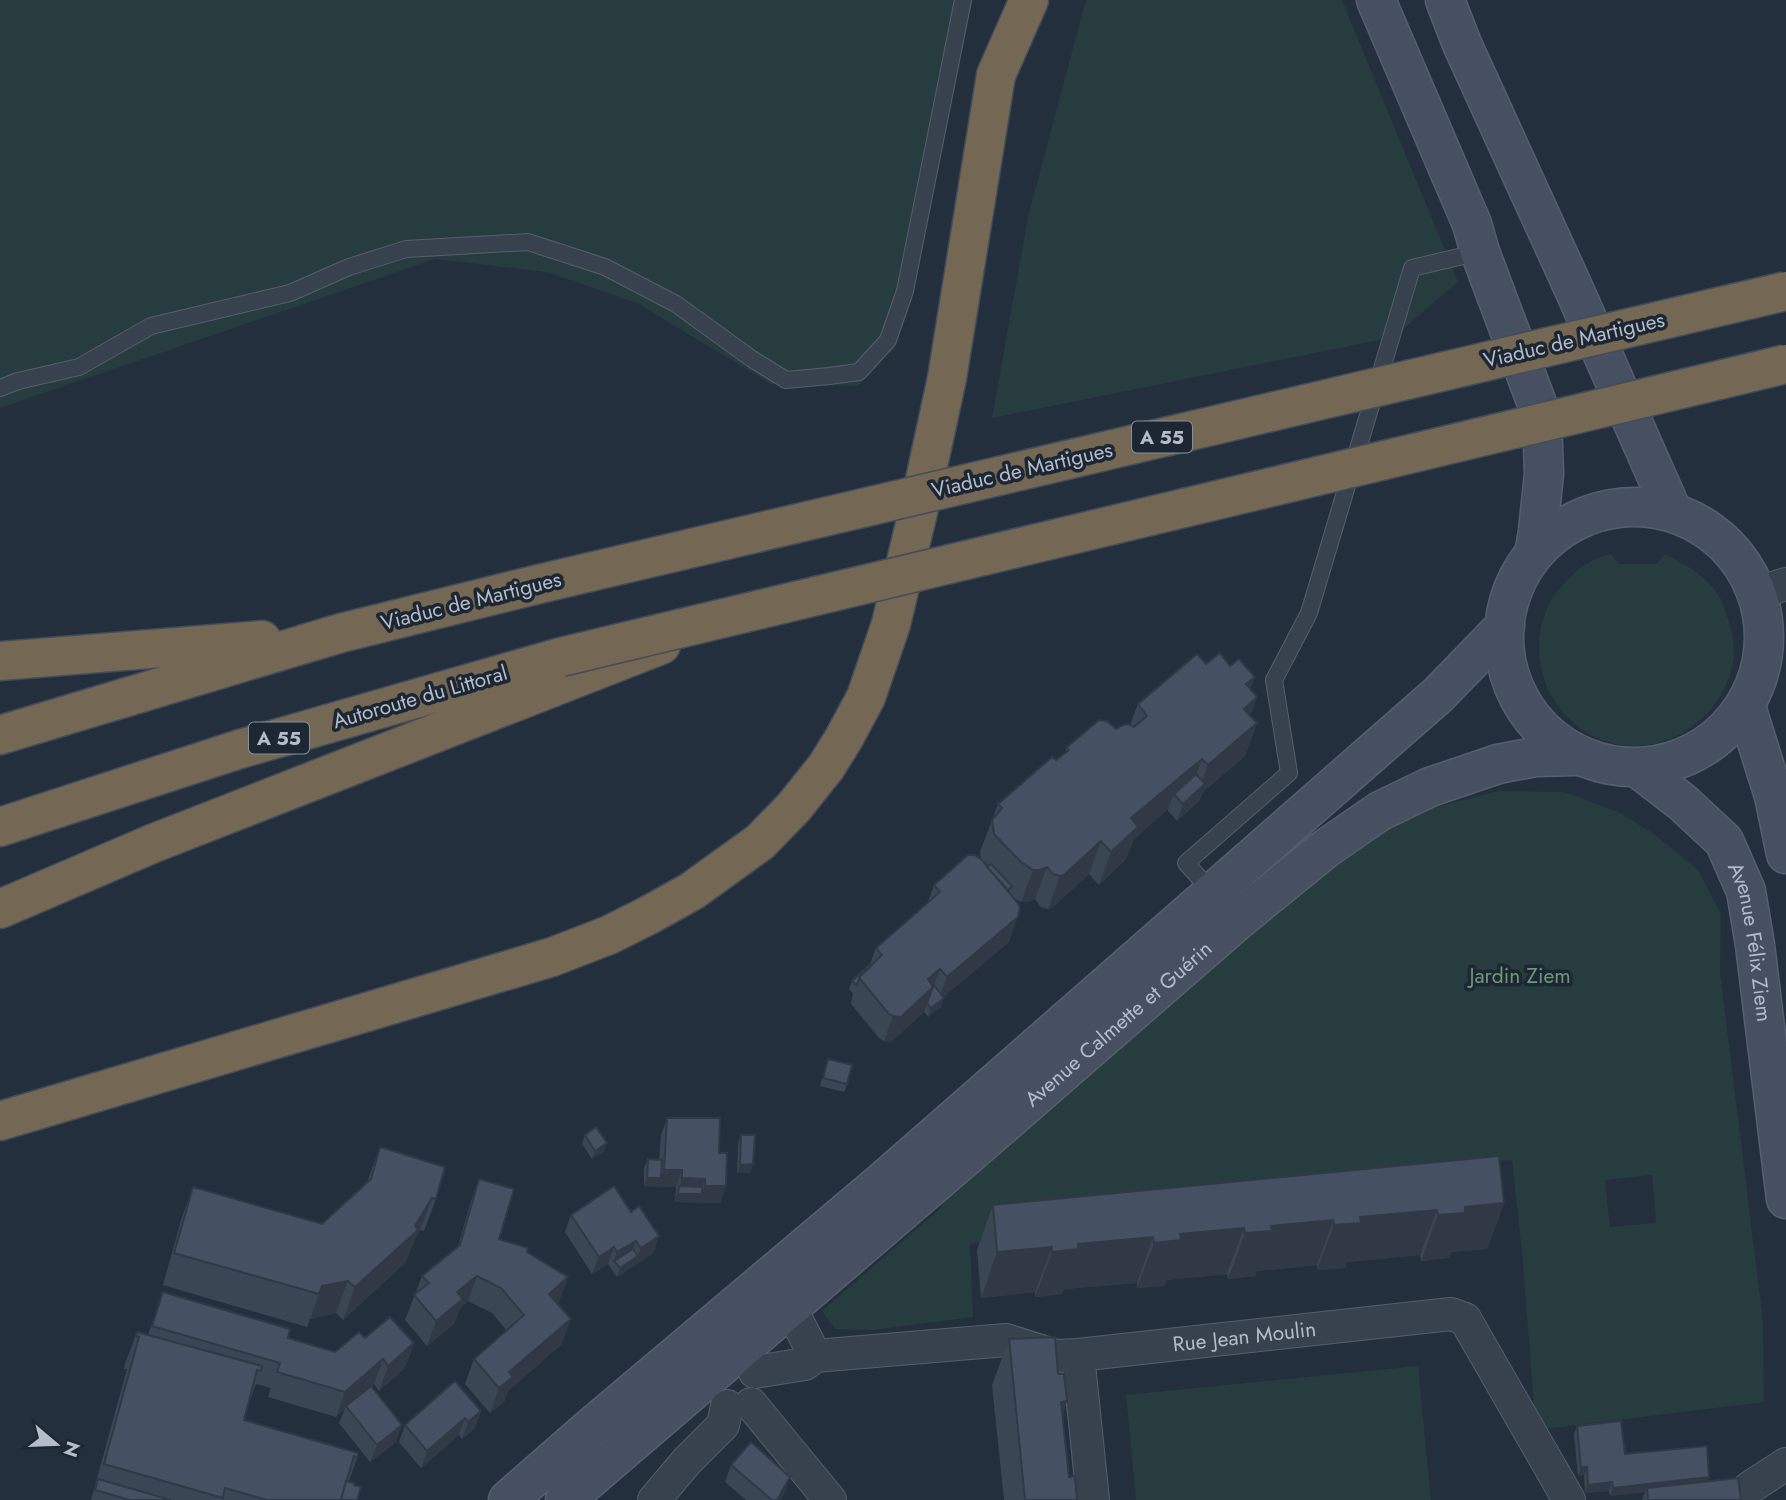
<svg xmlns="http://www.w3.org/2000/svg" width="1786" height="1500" font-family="Jost,sans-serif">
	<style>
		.green { fill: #263c3f; fill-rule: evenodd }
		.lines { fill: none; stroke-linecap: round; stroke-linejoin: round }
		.lane-casing { stroke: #565f6c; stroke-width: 18 }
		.street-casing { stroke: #565f6c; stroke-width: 34 }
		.secondary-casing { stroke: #565f6c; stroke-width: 41 }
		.highway-casing { stroke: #434c59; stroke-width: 41 }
		.lane { stroke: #38414e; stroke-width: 16 }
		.street { stroke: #38414e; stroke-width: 32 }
		.secondary { stroke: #465061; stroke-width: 38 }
		.highway { stroke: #746855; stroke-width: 38 }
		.highway-bridge-casing { stroke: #434c59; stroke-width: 41; stroke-linecap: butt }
		.highway-bridge { stroke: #746855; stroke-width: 38 }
		.wall { fill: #3b4654 }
		.shaded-wall { fill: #303945 }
		.building { fill: #455162; stroke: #303945; stroke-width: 2 }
		.labels { text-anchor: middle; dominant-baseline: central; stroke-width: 7; stroke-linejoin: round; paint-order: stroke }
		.shield { fill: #1d2633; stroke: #878f9c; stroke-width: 2 }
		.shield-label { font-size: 19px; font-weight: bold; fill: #b4bcc9 }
		.street-label { font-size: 21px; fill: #b4bcc9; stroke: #1d2633 }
		.park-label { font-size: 21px; fill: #6b9a76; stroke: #1d2633 }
	</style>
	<rect width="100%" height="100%" fill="#242f3e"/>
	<!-- green -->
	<g class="green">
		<polygon points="0,0 973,0 895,348 858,386 771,384 637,303 547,272 435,259 0,408"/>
		<polygon points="1086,0 1342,0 1458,282 1394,337 992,418 1028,217"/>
		<path d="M1611,554L1619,564H1657L1665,554C1686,565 1706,575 1719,596C1722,600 1723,606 1725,611C1731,626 1736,645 1733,662C1724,714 1672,753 1621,745C1554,733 1520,661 1550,602C1553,596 1559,590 1563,585C1575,570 1592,558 1611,554Z"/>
		<path d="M1499,791L1565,792L1620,813L1654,834L1698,870L1721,914L1720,972L1763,1321L1764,1402L1536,1430L1522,1254L1512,1160L1090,1196L1092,1229L970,1244L973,1317L872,1330L835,1329L822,1311L941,1208L948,1190L1376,827L1436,807ZM1652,1175L1656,1223L1610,1227L1605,1180Z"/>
		<polygon points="1418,1366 1431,1500 1136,1500 1126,1395"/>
	</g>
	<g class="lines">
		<!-- lane casing -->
		<g class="lane-casing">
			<g id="lane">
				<polyline points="0,388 18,381 79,367 151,326 290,293 349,267 406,249 528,242 605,267 676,304 752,359 786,380 829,376 859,372 888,340 905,291 963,0"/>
				<polyline points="1212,892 1186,863 1289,773 1274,680 1309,613 1412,268 1480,252"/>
			</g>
		</g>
		<!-- street casing -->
		<g class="street-casing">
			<g id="street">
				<polyline points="1757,593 1786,584"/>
				<polyline points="790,1307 815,1356"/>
				<polyline points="1078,1355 1093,1500"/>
				<path id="s1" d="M755,1372L805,1364L815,1356L1006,1340L1056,1356L1078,1355L1451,1314L1465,1319L1569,1500"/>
				<polyline points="751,1404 830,1500"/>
				<polyline points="654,1500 687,1461 723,1425 727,1406"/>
				<polyline points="1741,1500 1749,1488 1786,1464"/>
			</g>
		</g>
		<!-- secondary casing -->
		<g class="secondary-casing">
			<g id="secondary">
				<polyline points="1376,0 1472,224 1480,252 1542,417 1544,474 1538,531 1535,549"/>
				<polyline points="1445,0 1462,44 1573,287 1672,511"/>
				<circle cx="1634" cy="637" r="130"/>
				<polyline points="1747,710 1774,796 1786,854"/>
				<path id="s2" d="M1639,769L1682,802L1724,841L1746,891L1755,945L1786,1199"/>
				<polyline points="508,1500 588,1430 881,1183 1438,695 1505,626"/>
				<path id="s3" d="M565,1500L970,1153L1238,920L1325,849L1380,811L1430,787L1498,764L1535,757L1577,756"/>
			</g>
		</g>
		<!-- highway casing -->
		<g class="highway-casing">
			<g id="highway">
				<polyline points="0,661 262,640"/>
				<polyline points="0,735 341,633 539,584"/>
				<polyline points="0,827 240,749 561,657"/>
				<polyline points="0,909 154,843 661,645"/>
				<polyline points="0,1121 552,957 609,935 649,915 692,891 760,842 794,807 826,767 844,738 866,697 891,624 918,512 947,378 996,75 1029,0"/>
			</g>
		</g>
		<!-- lane -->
		<use href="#lane" class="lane"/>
		<!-- street -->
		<use href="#street" class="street"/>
		<!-- secondary -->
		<use href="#secondary" class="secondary"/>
		<!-- highway -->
		<use href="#highway" class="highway"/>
		<!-- highway-bridge casing -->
		<g class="highway-bridge-casing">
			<g id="highway-bridge">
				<polyline points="539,584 1786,291"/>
				<polyline points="561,657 1786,364"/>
			</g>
		</g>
		<!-- highway-bridge -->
		<use href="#highway-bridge" class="highway-bridge"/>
	</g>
	<!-- wall -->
	<g class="wall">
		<polygon points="1206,664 1250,689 1257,697 1250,716 1257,723 1245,756 1203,792 1199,801 1177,821 1168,811 1168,809 1134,839 1126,859 1099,885 1089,874 1052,908 1048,909 1041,907 1035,899 1028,902 1021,902 1014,898 1009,942 943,997 941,1007 928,1017 924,1012 891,1042 884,1041 879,1038 851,1004 853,994 849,989 852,981 870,964 876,948 928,902 934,885 981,859 980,852 998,804 1056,760 1065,753 1067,747 1130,725 1138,704"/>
		<polygon points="828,1059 847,1084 844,1092 820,1086"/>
		<polygon points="667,1118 719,1153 726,1186 720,1203 675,1202 676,1187 644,1186 644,1168 648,1159 659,1160 661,1135"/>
		<polygon points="585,1135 604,1152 592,1159 582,1144"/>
		<polygon points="741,1135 753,1164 750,1173 737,1173 738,1144"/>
		<polygon points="380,1147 436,1199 424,1231 420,1230 415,1239 406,1262 343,1320 336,1313 310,1319 307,1327 163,1285 181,1220 193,1187 322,1224 367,1182"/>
		<polygon points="479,1179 499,1239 527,1252 568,1277 557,1303 562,1344 508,1391 504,1402 490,1413 465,1384 474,1359 507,1331 492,1313 468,1301 460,1308 454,1324 427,1346 405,1320 422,1276 458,1246 470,1204"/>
		<polygon points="1504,1203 1487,1249 1451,1252 1448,1258 1421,1261 1420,1255 1347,1262 1345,1268 1317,1270 1317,1265 1257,1271 1255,1276 1228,1279 1227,1274 1167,1280 1164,1286 1137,1288 1137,1283 1064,1289 1062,1294 1035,1297 1035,1292 981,1298 977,1250 993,1205"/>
		<polygon points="631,1212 659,1236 653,1253 617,1277 608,1264 592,1274 565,1232 571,1215"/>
		<polygon points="163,1292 288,1338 335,1352 365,1338 414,1343 405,1368 379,1391 374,1384 365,1391 396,1442 370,1462 339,1423 345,1409 336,1417 268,1397 271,1388 256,1384 249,1403 244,1420 357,1458 349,1481 354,1485 357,1500 91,1500 127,1369 124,1369 125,1364 137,1332 148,1335"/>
		<polygon points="1009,1339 1058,1374 1067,1401 1063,1414 1069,1477 1077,1500 1004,1500 992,1385"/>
		<polygon points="481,1411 475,1428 462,1439 459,1435 421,1468 399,1442 405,1425"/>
		<polygon points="1577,1426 1625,1454 1707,1481 1741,1500 1642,1500 1645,1492 1610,1496 1609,1491 1585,1493 1584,1475 1578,1476 1574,1434"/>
		<polygon points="731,1465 784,1494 780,1500 746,1500 725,1482"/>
	</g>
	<!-- shaded-wall -->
	<g class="shaded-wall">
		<polygon points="1255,677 1243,709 1246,684"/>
		<polygon points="1257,697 1245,729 1244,709"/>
		<polygon points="1257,723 1245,756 1203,792 1199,801 1177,821 1183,804 1199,790 1208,765"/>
		<polygon points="1202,759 1190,791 1174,794 1168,809 1134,839 1126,859 1099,885 1111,852 1131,818"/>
		<polygon points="1101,841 1089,874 1052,908 1048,909 1060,876"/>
		<polygon points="1047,867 1035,899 1028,902 1021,902 1033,870"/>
		<polygon points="1018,917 1009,942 938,1002 947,977"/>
		<polygon points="940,969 924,1012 891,1042 884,1041 893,1016 928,979"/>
		<polygon points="944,998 941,1007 928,1017 931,1008"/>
		<polygon points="607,1143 604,1152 592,1159 595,1151"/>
		<polygon points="753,1164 750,1173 737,1173 740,1165"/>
		<polygon points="664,1170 682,1170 676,1187 644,1186 647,1178 661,1178"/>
		<polygon points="682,1178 705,1179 699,1194 702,1194 705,1186 726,1186 720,1203 675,1202"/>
		<polygon points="432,1198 420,1230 415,1239 406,1262 343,1320 355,1287 415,1226"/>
		<polygon points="1504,1203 1487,1249 1451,1252 1448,1258 1421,1261 1438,1215 1465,1207"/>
		<polygon points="1437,1210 1420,1255 1347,1262 1345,1268 1317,1270 1334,1225 1360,1217"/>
		<polygon points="1333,1220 1317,1265 1257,1271 1255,1276 1228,1279 1245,1233 1271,1226"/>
		<polygon points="1244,1228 1227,1274 1167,1280 1164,1286 1137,1288 1154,1243 1180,1234"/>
		<polygon points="659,1236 653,1253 617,1277 620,1268 638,1256 641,1248"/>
		<polygon points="1153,1237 1137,1283 1064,1289 1062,1294 1035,1297 1052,1252 1078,1244"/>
		<polygon points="636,1241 630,1258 614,1261 617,1252"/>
		<polygon points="614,1247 608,1264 592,1274 599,1257"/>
		<polygon points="1052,1247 1035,1292 981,1298 997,1252"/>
		<polygon points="477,1276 468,1301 460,1308 454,1324 427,1346 436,1321 457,1292"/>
		<polygon points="568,1277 559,1302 540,1319 549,1294"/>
		<polygon points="348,1281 336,1313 310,1319 322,1286"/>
		<polygon points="571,1319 562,1344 508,1391 504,1402 490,1413 499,1388 509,1372"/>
		<polygon points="414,1343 405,1368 379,1391 388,1366"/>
		<polygon points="383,1359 374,1384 346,1407 346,1406 345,1409 336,1417 345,1392"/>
		<polygon points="1067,1401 1051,1446 1061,1402"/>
		<polygon points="481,1411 475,1428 462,1439 468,1422"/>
		<polygon points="465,1418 459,1435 421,1468 427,1451"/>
		<polygon points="402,1425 396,1442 370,1462 377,1445"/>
		<polygon points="1581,1467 1587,1467 1584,1475 1578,1476"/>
		<polygon points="790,1477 784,1494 780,1500 777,1500"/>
		<polygon points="1709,1477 1706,1485 1647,1488 1645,1492 1610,1496 1613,1488"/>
		<polygon points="1612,1482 1609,1491 1585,1493 1588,1485"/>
	</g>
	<!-- building -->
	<g class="building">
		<polygon points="1220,653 1230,666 1239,659 1255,677 1246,684 1257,697 1244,709 1257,723 1208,765 1202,759 1131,818 1138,827 1111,852 1101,841 1064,875 1060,876 1053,874 1047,867 1040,870 1033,870 1021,862 994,834 992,820 1002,808 998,804 1052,757 1056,760 1069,750 1067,747 1099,720 1107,721 1116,729 1123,725 1128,724 1134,727 1147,716 1138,704 1197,654 1206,664"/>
		<polygon points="1196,774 1205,784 1183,804 1174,794"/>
		<polygon points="968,855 975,855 982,860 1017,902 1020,907 1018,917 947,977 940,969 928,979 933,987 901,1017 893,1016 888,1013 860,979 860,976 882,955 876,948 940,892 934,885"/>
		<polygon points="991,864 1012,886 1008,890 987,867"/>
		<polygon points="870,964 871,966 860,976 857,985 852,981"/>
		<polygon points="934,985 944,998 931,1008 927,1003 933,987"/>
		<polygon points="828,1059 852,1065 847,1084 823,1078"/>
		<polygon points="667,1118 720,1118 719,1153 727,1153 726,1186 705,1186 705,1179 682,1178 682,1170 664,1170"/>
		<polygon points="596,1127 607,1143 595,1151 585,1135"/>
		<polygon points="741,1135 755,1135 753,1164 740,1165"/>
		<polygon points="380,1147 445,1167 436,1199 432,1198 415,1226 418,1230 355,1287 348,1281 322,1286 319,1294 174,1253 193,1187 322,1224 371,1179"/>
		<polygon points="1499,1156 1504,1203 1465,1207 1465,1213 1438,1215 1437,1210 1360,1217 1361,1223 1334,1225 1333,1220 1271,1226 1272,1231 1245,1233 1244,1228 1180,1234 1181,1240 1154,1243 1153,1237 1078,1244 1078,1249 1052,1252 1052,1247 997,1252 993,1205"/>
		<polygon points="648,1159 662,1160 661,1178 647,1178"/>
		<polygon points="479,1179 514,1189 499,1239 528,1248 527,1252 568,1277 549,1294 571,1319 509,1372 513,1377 499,1388 474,1359 524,1315 501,1288 477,1276 457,1292 463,1299 436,1321 414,1295 429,1283 422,1276 460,1245"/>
		<polygon points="614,1186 631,1212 639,1206 659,1236 641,1248 636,1241 617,1252 614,1247 599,1257 571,1215"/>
		<polygon points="679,1186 702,1187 702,1194 678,1194"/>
		<polygon points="633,1249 638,1256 620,1268 614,1261"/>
		<polygon points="163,1292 290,1329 288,1338 335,1352 359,1332 365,1338 390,1317 414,1343 388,1366 383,1359 345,1392 277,1372 280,1363 152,1326"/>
		<polygon points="137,1332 262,1366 261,1371 257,1370 244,1420 358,1453 357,1458 354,1456 341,1500 267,1500 225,1488 223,1498 104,1464 139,1337 136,1336"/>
		<polygon points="1055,1337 1058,1374 1064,1374 1067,1401 1061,1402 1069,1477 1075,1476 1077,1500 1025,1500 1009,1339"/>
		<polygon points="455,1381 481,1411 468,1422 465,1418 427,1451 405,1425"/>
		<polygon points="371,1386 402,1425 377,1445 346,1406"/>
		<polygon points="1621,1421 1625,1454 1707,1446 1709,1477 1613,1488 1612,1482 1588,1485 1587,1467 1581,1467 1577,1426"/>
		<polygon points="751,1442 790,1477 777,1500 772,1500 731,1465"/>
		<polygon points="1738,1478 1741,1500 1648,1500 1647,1488"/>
		<polygon points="98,1479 171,1500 130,1500 95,1490"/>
		<polygon points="346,1481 354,1483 354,1485 361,1487 357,1500 341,1500"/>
	</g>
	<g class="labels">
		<!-- shield labels -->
		<g class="shield">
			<rect x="1132" y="421.5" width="60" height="31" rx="5"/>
			<rect x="249" y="722.5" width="60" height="31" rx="5"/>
		</g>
		<g class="shield-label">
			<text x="1162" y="437">A 55</text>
			<text x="279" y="738">A 55</text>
		</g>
		<!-- street labels -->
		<g class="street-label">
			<text transform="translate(1574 340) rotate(-13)">Viaduc de Martigues</text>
			<text transform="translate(1022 470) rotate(-13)">Viaduc de Martigues</text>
			<text transform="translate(471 601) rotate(-14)">Viaduc de Martigues</text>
			<text transform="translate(420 697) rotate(-16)">Autoroute du Littoral</text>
			<text stroke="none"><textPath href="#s2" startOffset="217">Avenue Félix Ziem</textPath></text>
			<text stroke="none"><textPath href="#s3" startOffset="730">Avenue Calmette et Guérin</textPath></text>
			<text stroke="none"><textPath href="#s1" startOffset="497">Rue Jean Moulin</textPath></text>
		</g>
		<!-- park labels -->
		<g class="park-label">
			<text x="1520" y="976">Jardin Ziem</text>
		</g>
	</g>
	<!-- north arrow -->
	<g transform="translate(56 1444) rotate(109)" stroke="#1d2633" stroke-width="5" paint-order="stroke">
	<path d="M0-5L12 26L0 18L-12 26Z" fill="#b4bcc9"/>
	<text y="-10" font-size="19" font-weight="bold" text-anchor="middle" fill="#b4bcc9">N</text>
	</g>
</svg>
